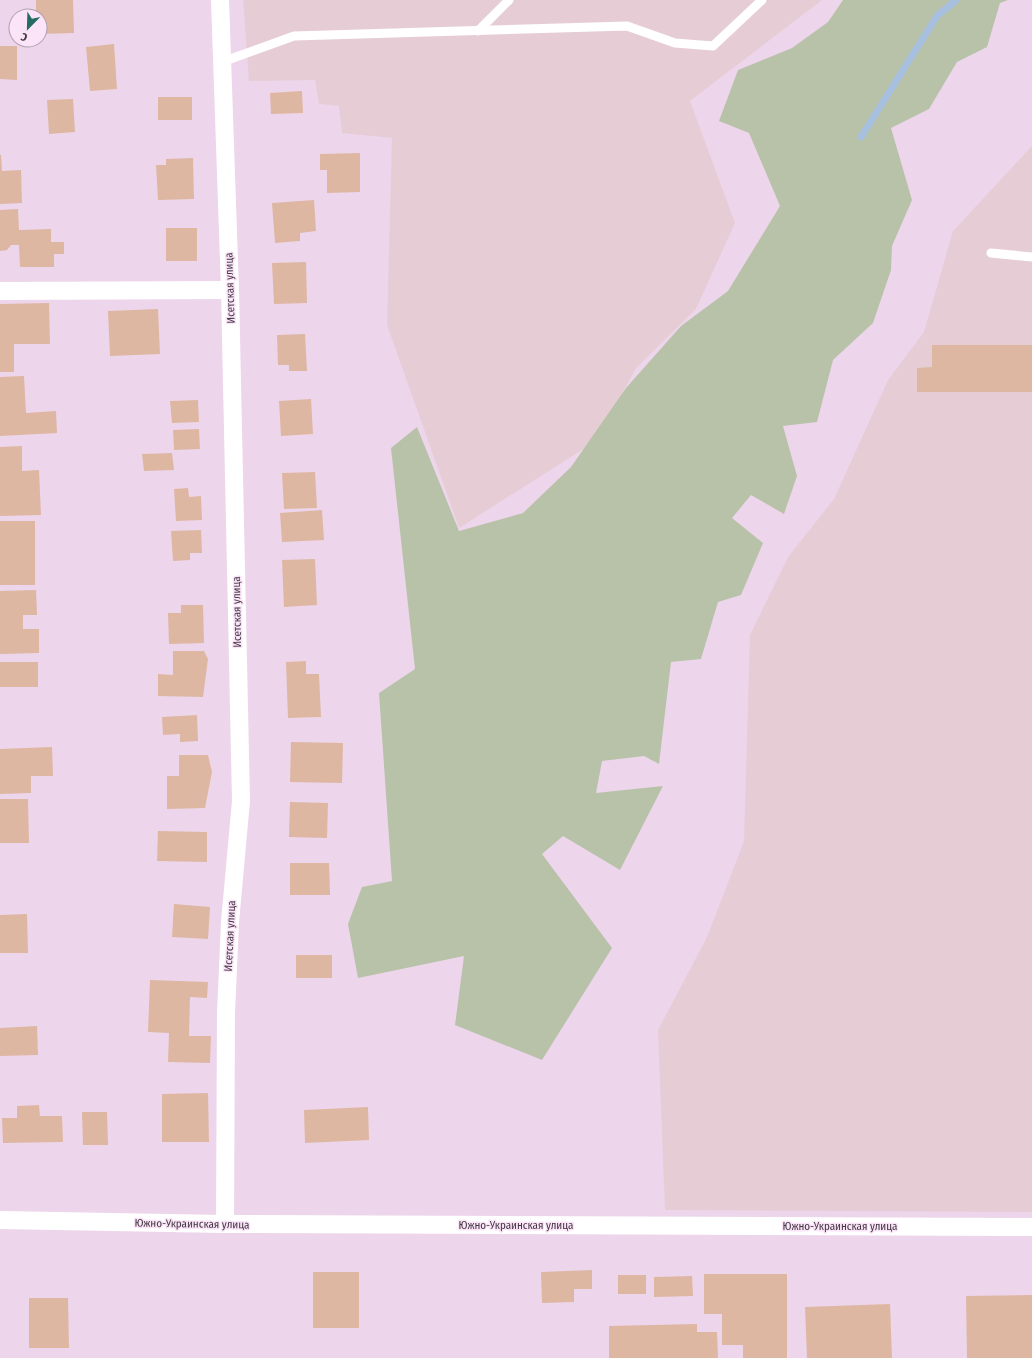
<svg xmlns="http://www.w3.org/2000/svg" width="1032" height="1358" font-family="'Fira Sans Condensed',sans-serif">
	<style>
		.industrial { fill: #e6cdd5 }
		.green { fill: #b8c2a9 }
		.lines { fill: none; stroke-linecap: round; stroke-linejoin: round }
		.stream { stroke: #a7c0e0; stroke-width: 7 }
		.building { fill: #deb7a2 }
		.service { stroke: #fff; stroke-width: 9 }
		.minor { stroke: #fff; stroke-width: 18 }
		.labels { text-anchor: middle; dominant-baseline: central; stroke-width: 3; stroke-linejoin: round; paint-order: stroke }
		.street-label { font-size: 11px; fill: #413840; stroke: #fbe3f8 }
	</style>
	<rect width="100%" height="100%" fill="#edd6eb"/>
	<!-- industrial -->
	<g class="industrial">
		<polygon points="243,0 822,0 690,101 735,223 696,309 636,368 596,441 459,528 387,325 392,138 342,133 339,106 319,104 315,80 249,81"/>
		<polygon points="1032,146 1032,1212 665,1210 658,1030 707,937 744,841 750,635 788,557 834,499 888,380 924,332 953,231"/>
	</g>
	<!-- green -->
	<polygon class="green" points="843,0 1008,0 1000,3 987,47 957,62 929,109 891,128 912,200 892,246 891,270 873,323 833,360 817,422 783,426 797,476 784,514 751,495 732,518 763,543 741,595 718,602 701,659 671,662 659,764 644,756 602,761 596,793 663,786 620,870 563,836 542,854 612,948 542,1060 455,1025 464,956 358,978 348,924 362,887 392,881 379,693 415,669 391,448 417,427 459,531 523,513 571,467 626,388 681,326 728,291 780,206 749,133 719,121 738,70 792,48 828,22"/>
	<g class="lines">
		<!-- stream -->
		<polyline class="stream" points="861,137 937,16 956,0"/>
	</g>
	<!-- building -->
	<g class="building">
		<polygon points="36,0 73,0 74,33 40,34 40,16 36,16"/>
		<polygon points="114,44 117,89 90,91 86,47"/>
		<polygon points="0,46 17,46 17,80 0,79"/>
		<polygon points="302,91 303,113 271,114 270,93"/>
		<rect x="158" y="97" width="34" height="23"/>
		<polygon points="73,99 75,132 49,134 47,100"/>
		<polygon points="360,153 360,192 327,193 327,170 320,170 320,154"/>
		<polygon points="0,155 1,155 2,171 21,170 22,203 0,204"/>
		<polygon points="193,158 194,199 158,200 156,165 166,165 166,159"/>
		<polygon points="314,200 316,231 300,233 300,241 275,243 272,203"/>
		<polygon points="18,209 19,230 51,229 51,242 64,242 64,254 54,254 54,267 20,267 19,245 11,245 7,250 0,251 0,210"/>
		<rect x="166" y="228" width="31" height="33"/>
		<polygon points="306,262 307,303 274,304 272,263"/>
		<polygon points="49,303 50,344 14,344 14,372 0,372 0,304"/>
		<polygon points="158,309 160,354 110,356 108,311"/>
		<polygon points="305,334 307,371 289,371 289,365 278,365 277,335"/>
		<polygon points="932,345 1032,345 1032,392 917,392 917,368 932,367"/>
		<polygon points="24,376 26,413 56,411 57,433 0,436 0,377"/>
		<polygon points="311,399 313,434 281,436 279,401"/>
		<polygon points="198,400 199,422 172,423 170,401"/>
		<polygon points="199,429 200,449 174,450 173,430"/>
		<polygon points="22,446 22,471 39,470 41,515 0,516 0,447"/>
		<polygon points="172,453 174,470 144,471 142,454"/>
		<polygon points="315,472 317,508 284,509 282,473"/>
		<polygon points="188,488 189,497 201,496 202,520 176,521 174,489"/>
		<polygon points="322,510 324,540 282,542 280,513"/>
		<rect x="0" y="521" width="35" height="64"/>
		<polygon points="201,530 202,553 190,553 190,560 173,561 171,531"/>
		<polygon points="315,559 317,605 284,607 282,560"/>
		<polygon points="36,590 37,615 23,615 23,629 39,629 39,653 0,654 0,591"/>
		<polygon points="181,605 203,605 204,643 169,644 168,613 181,613"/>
		<polygon points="173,651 204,651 208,659 203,697 158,696 158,674 173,675"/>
		<polygon points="306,661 306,674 319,674 321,717 288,718 286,662"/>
		<rect x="0" y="662" width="38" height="25"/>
		<polygon points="197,715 198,741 180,742 180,734 163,735 162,717"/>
		<polygon points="291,742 343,743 342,783 290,782"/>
		<polygon points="52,747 53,776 31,776 31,793 0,794 0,749"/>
		<polygon points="179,755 208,755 212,772 205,808 167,809 167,776 179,776"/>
		<polygon points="0,799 28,799 29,843 0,843"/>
		<polygon points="290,802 328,803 327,838 289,837"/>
		<polygon points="158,831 207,832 207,862 157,861"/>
		<polygon points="290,863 329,863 330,895 290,895"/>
		<polygon points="174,904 210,907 208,939 172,937"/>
		<polygon points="27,914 28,953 0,953 0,915"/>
		<rect x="296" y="955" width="36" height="23"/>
		<polygon points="150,980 208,982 207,998 190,997 189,1036 211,1036 210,1063 168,1062 169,1033 148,1032"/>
		<polygon points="37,1026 38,1055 0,1056 0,1028"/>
		<polygon points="208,1093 209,1142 162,1142 162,1094"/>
		<polygon points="39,1105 40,1116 62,1116 63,1142 3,1143 2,1118 17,1118 17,1106"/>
		<polygon points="368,1107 369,1140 305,1143 304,1110"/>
		<polygon points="82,1112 107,1112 108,1145 83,1145"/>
		<polygon points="592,1270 592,1289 574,1289 574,1302 542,1303 541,1272"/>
		<rect x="313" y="1272" width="46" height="56"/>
		<polygon points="704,1274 787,1274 787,1358 743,1358 743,1345 722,1345 722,1314 704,1314"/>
		<rect x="618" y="1275" width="28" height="19"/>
		<polygon points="692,1276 693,1296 654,1297 654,1277"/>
		<polygon points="1032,1295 1032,1358 967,1358 966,1296"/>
		<polygon points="29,1298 68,1298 69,1348 29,1348"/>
		<polygon points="890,1304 892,1358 807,1358 805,1307"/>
		<polygon points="697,1324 697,1332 717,1332 718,1358 609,1358 609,1326"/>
	</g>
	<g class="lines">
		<!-- service -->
		<g class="service">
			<polyline points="478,31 509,0"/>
			<polyline points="222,62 294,36 627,26 675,43 713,46 762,0"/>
			<polyline points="991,253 1032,257"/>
		</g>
		<!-- minor -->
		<g class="minor">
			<polyline points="220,0 230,290 241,801 230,922 226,1013 225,1224"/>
			<polyline points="0,291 230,290"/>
			<polyline points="0,1220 225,1224 1032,1227"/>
		</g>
	</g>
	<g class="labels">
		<!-- street labels -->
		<g class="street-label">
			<text transform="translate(230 288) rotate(-92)">Исетская улица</text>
			<text transform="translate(237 612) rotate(-91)">Исетская улица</text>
			<text transform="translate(230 936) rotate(-87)">Исетская улица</text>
			<text transform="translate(192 1224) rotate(1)">Южно-Украинская улица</text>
			<text x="516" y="1225">Южно-Украинская улица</text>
			<text x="840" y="1226">Южно-Украинская улица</text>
		</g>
	</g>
	<!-- north arrow -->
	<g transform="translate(28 28) rotate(203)"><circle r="19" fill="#fbe3f8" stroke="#b19fae"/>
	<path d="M0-3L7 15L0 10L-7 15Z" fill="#246c63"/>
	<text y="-6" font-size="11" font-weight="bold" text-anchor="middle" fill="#413840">С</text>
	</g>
</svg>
